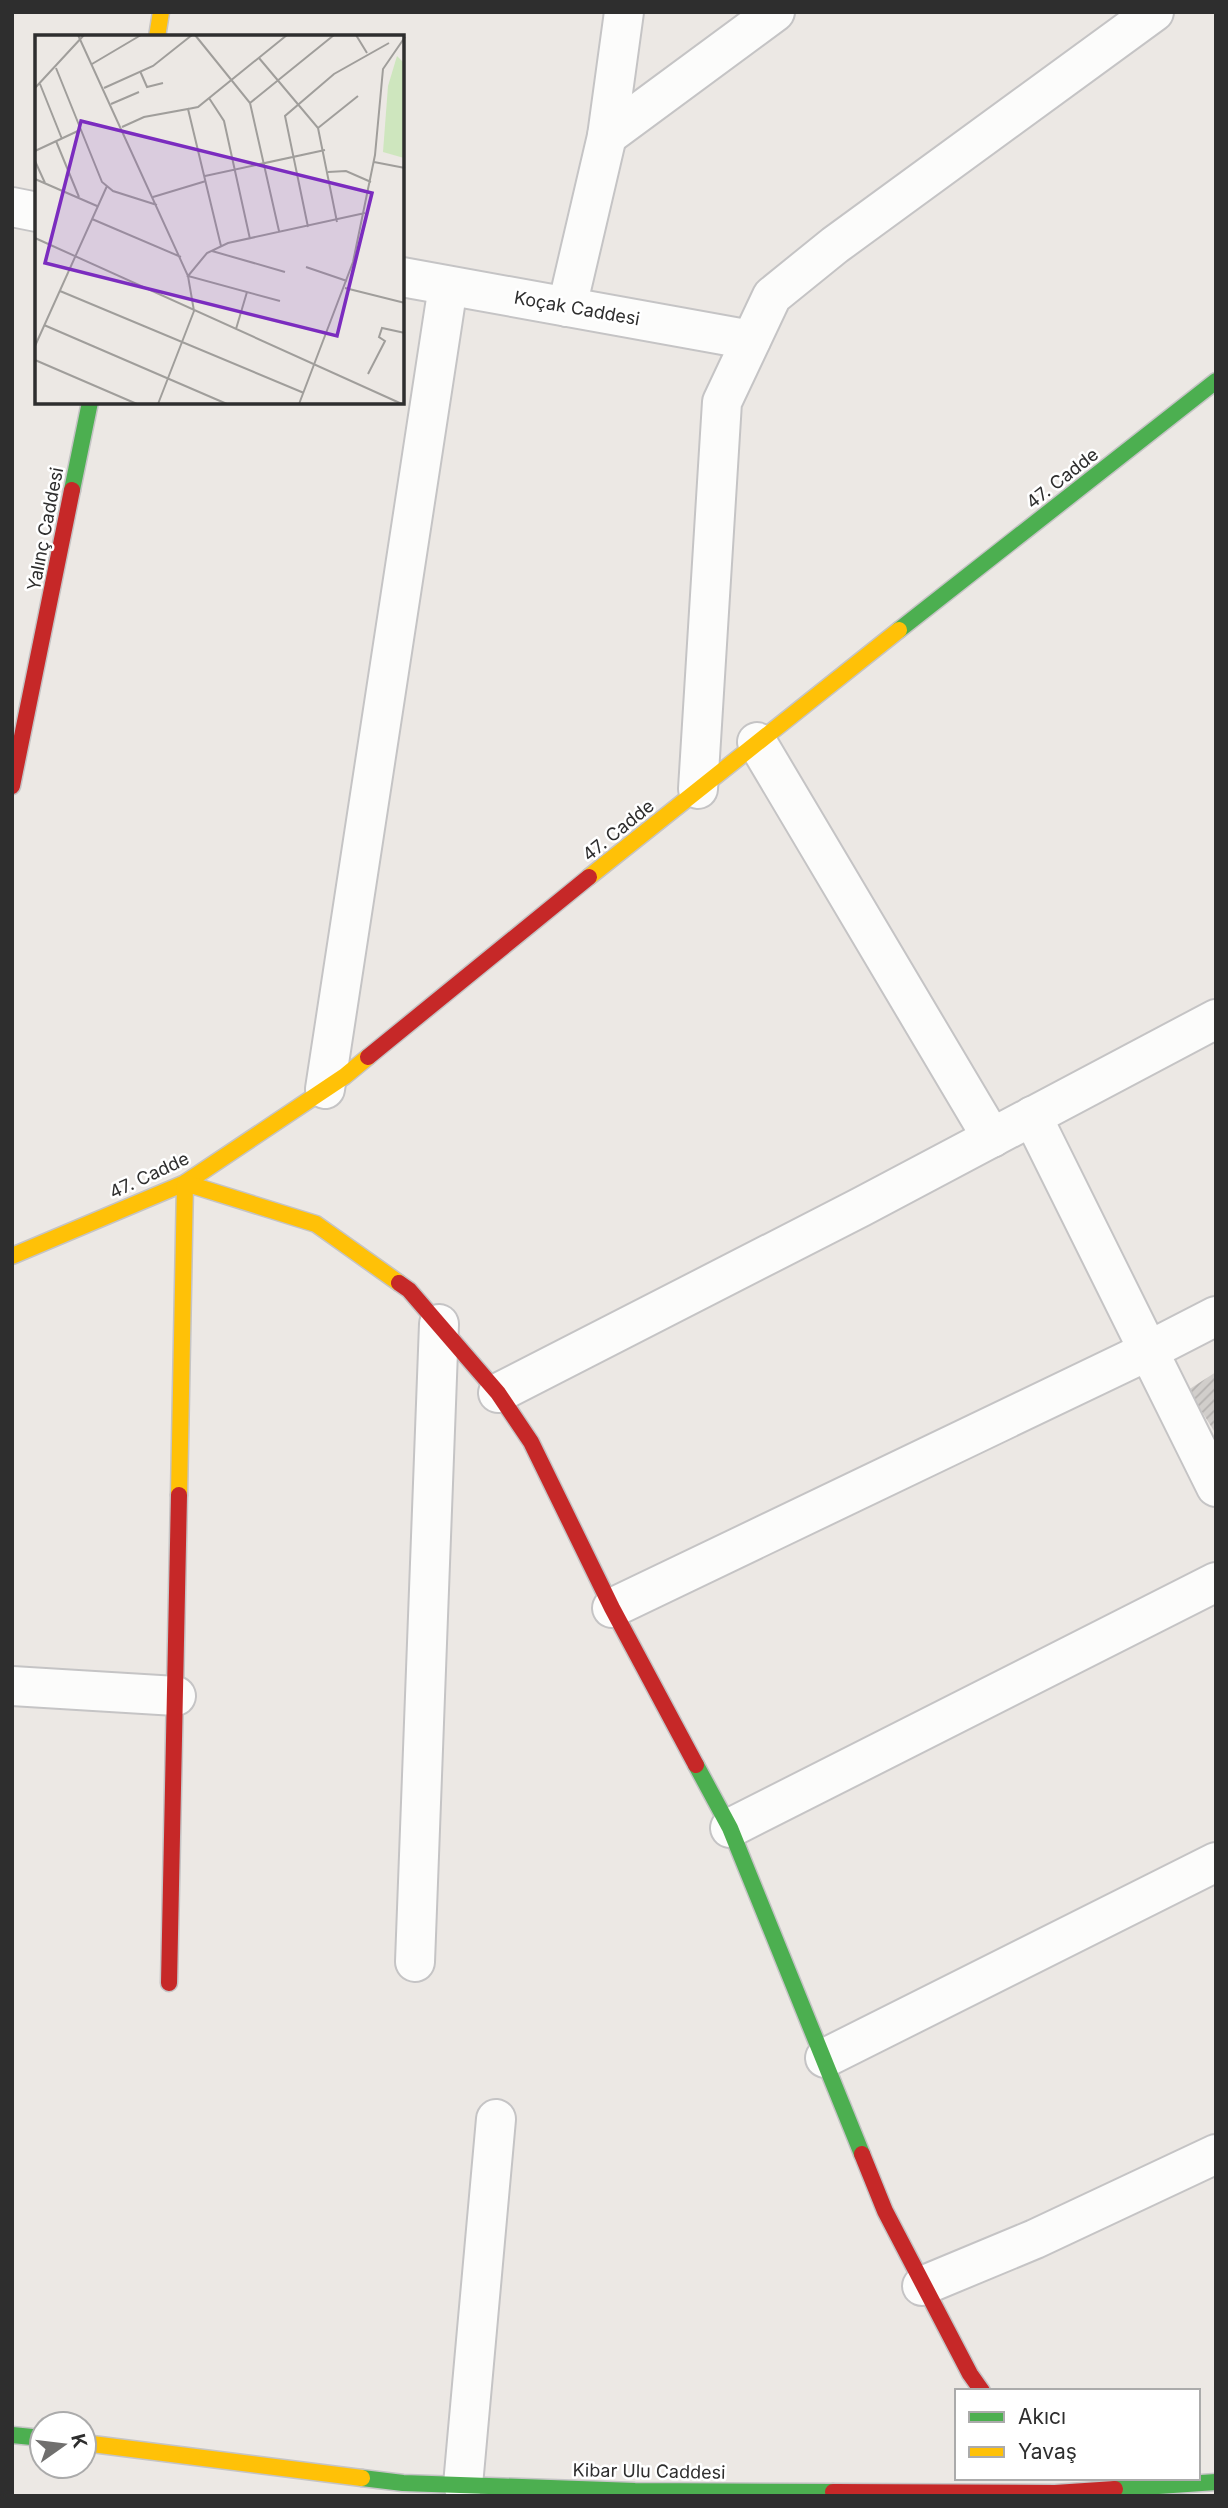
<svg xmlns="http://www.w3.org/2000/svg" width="1228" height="2508" font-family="Inter,sans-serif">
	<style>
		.building { fill: url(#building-hatch) }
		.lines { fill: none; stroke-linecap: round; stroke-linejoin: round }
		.street-casing { stroke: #c5c4c5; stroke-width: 42 }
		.fast-casing { stroke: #c5c4c5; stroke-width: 19 }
		.slow-casing { stroke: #c5c4c5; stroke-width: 19 }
		.jam-casing { stroke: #c5c4c5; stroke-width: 19 }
		.street { stroke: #fcfcfb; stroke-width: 38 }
		.fast { stroke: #4caf50; stroke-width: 16 }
		.slow { stroke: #ffc107; stroke-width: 16 }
		.jam { stroke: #c62828; stroke-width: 16 }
		.labels { text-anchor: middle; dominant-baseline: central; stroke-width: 5; stroke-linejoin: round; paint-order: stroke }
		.street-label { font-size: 18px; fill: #2e2e2e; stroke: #fff }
		.inset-road { fill: none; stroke: #a09e9b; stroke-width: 2 }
		.view { fill: #7b2cbf; fill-opacity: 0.15; stroke: #7b2cbf; stroke-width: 3.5 }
		.inset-edge { fill: none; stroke: #2e2e2e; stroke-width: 3.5 }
	</style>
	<defs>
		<pattern id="building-hatch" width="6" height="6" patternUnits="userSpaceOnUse" patternTransform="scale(1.75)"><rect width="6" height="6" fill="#d1cecb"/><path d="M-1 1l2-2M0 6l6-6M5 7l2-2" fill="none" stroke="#b4b1af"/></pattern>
	</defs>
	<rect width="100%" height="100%" fill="#ece8e4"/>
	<!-- building -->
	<polygon class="building" points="1216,1372 1216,1434 1188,1390"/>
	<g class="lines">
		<!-- street casing -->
		<g class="street-casing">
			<g id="street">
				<polyline points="607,136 775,12"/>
				<polyline points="12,207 37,212"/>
				<polyline points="402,277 751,340"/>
				<polyline points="567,307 607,136 624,12"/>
				<polyline points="757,742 992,1138"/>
				<polyline points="698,789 722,402 772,296 835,245 1154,12"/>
				<polyline points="325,1089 448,286"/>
				<polyline points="1032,1116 1216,1487"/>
				<polyline points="498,1393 861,1207 1216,1019"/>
				<polyline points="612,1608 1148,1351 1216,1316"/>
				<polyline points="12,1686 176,1696"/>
				<polyline points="730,1828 1216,1582"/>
				<polyline points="415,1962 439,1324"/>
				<polyline points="825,2058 1216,1862"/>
				<polyline points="922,2286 1035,2239 1216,2154"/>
				<polyline points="463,2485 496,2119"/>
			</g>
		</g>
		<!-- fast casing -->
		<g class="fast-casing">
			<g id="fast">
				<polyline points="72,490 90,402"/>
				<polyline points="899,630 1216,381"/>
				<polyline points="696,1765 730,1828 862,2154"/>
				<polyline points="12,2435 42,2438"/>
				<polyline points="362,2478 403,2483 635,2491 833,2492"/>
				<polyline points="1115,2489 1216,2482"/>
			</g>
		</g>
		<!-- slow casing -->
		<g class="slow-casing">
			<g id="slow">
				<polyline points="157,37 161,12"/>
				<polyline points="589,877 899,630"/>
				<polyline points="12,1256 185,1183 345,1076 368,1057"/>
				<polyline points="179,1495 185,1183 316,1224 399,1283"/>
				<polyline points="84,2443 362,2478"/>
			</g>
		</g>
		<!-- jam casing -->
		<g class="jam-casing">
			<g id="jam">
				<polyline points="12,786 72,490"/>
				<polyline points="368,1057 589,877"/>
				<polyline points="399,1283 409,1290 498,1393 531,1442 612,1608 696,1765"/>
				<polyline points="169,1983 179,1495"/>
				<polyline points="862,2154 885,2211 970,2374 982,2391"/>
				<polyline points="833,2492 1055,2493 1115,2489"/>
			</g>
		</g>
		<!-- street -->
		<use href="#street" class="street"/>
		<!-- fast -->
		<use href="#fast" class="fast"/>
		<!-- slow -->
		<use href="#slow" class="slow"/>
		<!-- jam -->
		<use href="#jam" class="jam"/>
	</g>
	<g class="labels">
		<!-- street labels -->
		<g class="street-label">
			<text transform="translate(577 308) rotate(10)">Koçak Caddesi</text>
			<text transform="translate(1062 478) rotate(-38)">47. Cadde</text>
			<text transform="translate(45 529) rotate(-79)">Yalınç Caddesi</text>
			<text transform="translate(618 830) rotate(-39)">47. Cadde</text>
			<text transform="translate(149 1175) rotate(-25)">47. Cadde</text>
			<text transform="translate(649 2471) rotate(1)">Kibar Ulu Caddesi</text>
		</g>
	</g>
	<!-- overview -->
	<g transform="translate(35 35)">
		<rect width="369" height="369" fill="#ece8e4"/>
		<path d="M362,21L369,28V123L348,117L353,51Z" fill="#cee6be"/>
		<path class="inset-road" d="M43,0L153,241L159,276L123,369M160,0L215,68L244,196M321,0L332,18M224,23L283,93L302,187M57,29L106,0M21,33L67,147L78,156L122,170M105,36L112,52L128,48M5,49L27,104M0,53L49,0M69,53L118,31L157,0M174,63L189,86L215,204M215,68L299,0M76,69L104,57M153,74L163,72L252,0M87,92L109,82L153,74L186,211M283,93L323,61M21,106L44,162M0,116L45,95M0,126L10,148M339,127L370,133M293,137L311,136L336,147M170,141L290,115M0,144L62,171M118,162L171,146M57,184L146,222M273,192L250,81L299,39L354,8M0,203L367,369M177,216L250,237M271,232L312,246M310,253L370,268M25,256L269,358M245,266L153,241L172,218L193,208L330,178M9,290L192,369M201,294L212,257M0,311L72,151M0,325L102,369M333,339L350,306L344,302L347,293L370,298M264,369L318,227L340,120L348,34L370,2"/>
		<path class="view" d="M46,86L337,158L302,301L10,228Z"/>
		<rect width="369" height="369" class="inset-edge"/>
	</g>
	<!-- border -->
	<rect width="1228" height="2508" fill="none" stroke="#2e2e2e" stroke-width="28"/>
	<!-- legend -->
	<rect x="955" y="2389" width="245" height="91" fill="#ffffff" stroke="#ababab" stroke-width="2"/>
	<rect x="969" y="2412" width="35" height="10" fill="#4caf50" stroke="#ababab" stroke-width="2"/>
	<text x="1018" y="2424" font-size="21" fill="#2e2e2e">Akıcı</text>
	<rect x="969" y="2447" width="35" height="10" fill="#ffc107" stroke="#ababab" stroke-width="2"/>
	<text x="1018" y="2459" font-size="21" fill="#2e2e2e">Yavaş</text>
	<!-- north arrow -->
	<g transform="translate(63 2445) rotate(76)"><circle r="33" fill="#ffffff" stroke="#ababab" stroke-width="2"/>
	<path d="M0-5L12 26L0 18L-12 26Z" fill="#706f6e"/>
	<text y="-10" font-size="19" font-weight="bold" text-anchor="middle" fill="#2e2e2e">K</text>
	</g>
</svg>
